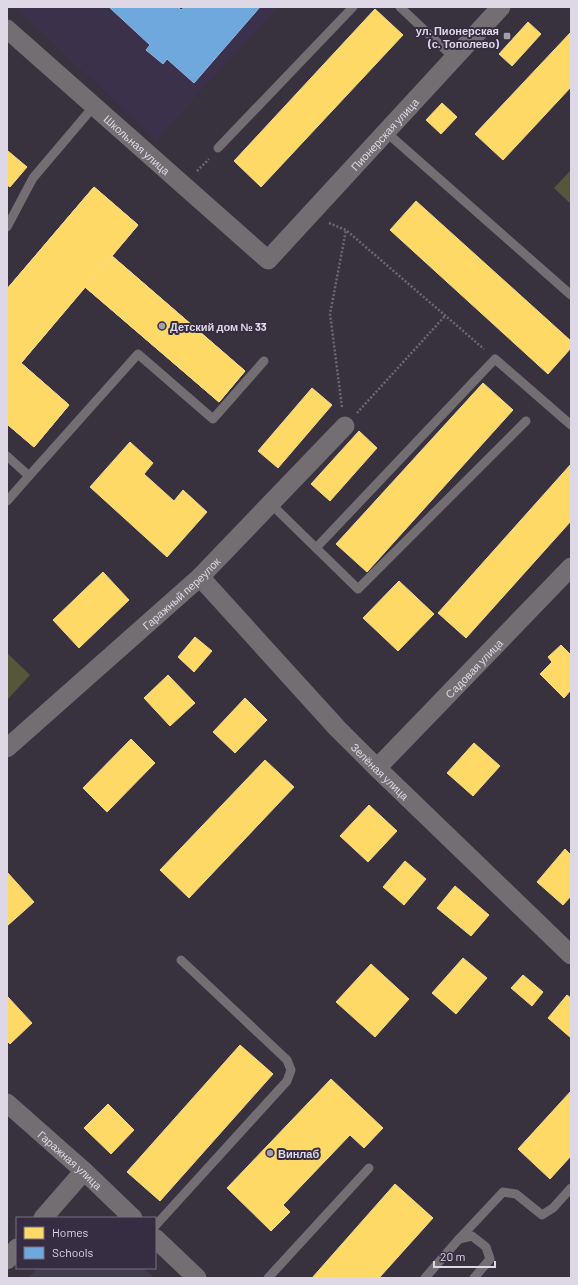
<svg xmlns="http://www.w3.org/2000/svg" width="578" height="1285" font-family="Barlow,sans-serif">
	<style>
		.built { fill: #3c314b }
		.industrial { fill: #413c4d }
		.green { fill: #55573a }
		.homes { fill: #ffd966; stroke: #f5d98c }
		.schools { fill: #6fa8dc; stroke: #90b6df }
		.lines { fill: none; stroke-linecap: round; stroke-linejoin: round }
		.path { stroke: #6d686e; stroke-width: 2.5; stroke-dasharray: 2 2; stroke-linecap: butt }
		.lane { stroke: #726e71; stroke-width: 9 }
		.street { stroke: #726e71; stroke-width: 19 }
		.poi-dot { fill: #a49eab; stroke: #362d43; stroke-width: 1.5 }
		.labels { text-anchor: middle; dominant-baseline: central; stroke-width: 4; stroke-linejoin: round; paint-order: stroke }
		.poi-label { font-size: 11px; font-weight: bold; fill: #ded8e6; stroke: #362d43; text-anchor: start }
		.street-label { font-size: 11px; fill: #ded8e6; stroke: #362d43 }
	</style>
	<rect width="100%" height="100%" fill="#37323e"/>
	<!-- built -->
	<polygon class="built" points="14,7 278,7 156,140"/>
	<!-- industrial -->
	<polygon class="industrial" points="38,1268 143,1268 154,1278 28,1278"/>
	<!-- green -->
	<g class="green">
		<polygon points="571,170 571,204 554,188"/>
		<polygon points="7,653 30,675 7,700"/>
	</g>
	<!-- homes -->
	<g class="homes">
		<polygon points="375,9 403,35 261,187 234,161"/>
		<polygon points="528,22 541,34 512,66 499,54"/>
		<polygon points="571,32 571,87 503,160 475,134"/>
		<polygon points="442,103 457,117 441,134 426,120"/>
		<polygon points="8,151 27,167 10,187 7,185 7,153"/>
		<polygon points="94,187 138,225 112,256 245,371 219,402 85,287 21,363 69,405 34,447 7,424 7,289"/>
		<polygon points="94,187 138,225 21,363 69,405 34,447 7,424 7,289"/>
		<polygon points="416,201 571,341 571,348 548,374 390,230"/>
		<polygon points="112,256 245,371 219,402 85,287"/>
		<polygon points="483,383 513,410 367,572 336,544"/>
		<polygon points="312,388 332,405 278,468 258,451"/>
		<polygon points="359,431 377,448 330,501 311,484"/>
		<polygon points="130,442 153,463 144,474 174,501 183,490 207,512 167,557 90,487"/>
		<polygon points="571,464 571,521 466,638 438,613"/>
		<polygon points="103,572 129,600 79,648 53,620"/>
		<polygon points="399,581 434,614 398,651 363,618"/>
		<polygon points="195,637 212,651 194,672 178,657"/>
		<polygon points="561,645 571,655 571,690 564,698 540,674 552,662 548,657"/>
		<polygon points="168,675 195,703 170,726 144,698"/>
		<polygon points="245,698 267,720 235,753 213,732"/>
		<polygon points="131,739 155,763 107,812 83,788"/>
		<polygon points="474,743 500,766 473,796 447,773"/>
		<polygon points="265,760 294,787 189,898 160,870"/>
		<polygon points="369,805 397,831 368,862 340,836"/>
		<polygon points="565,849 571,855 571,896 563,905 537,882"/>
		<polygon points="405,861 426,879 404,905 383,887"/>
		<polygon points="7,872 34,902 7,926"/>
		<polygon points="455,886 489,915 471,936 437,908"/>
		<polygon points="463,958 487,978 456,1014 432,993"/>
		<polygon points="371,964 409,999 375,1037 336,1002"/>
		<polygon points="523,975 543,992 532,1006 511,988"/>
		<polygon points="567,995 571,998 571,1038 548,1018"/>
		<polygon points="7,996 32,1023 10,1044 7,1041"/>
		<polygon points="240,1045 273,1074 160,1201 127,1172"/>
		<polygon points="331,1079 383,1128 364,1148 350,1135 283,1205 290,1212 271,1231 227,1188"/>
		<polygon points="571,1091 571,1156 550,1179 518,1149"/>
		<polygon points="108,1104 134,1130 111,1154 84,1128"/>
		<polygon points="395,1184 433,1218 379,1278 312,1278"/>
	</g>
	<!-- schools -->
	<polygon class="schools" points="109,7 178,7 181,10 185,7 260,7 194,83 167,59 163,64 146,50 150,45"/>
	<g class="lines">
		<!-- path -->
		<g class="path">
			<polyline points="197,171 209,159"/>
			<polyline points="329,223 346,230 484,349"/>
			<polyline points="342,407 330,314 346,230"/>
			<polyline points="357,413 445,316"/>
		</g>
		<!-- lane -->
		<g class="lane">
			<polyline points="400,7 454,58"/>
			<polyline points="386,132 571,295"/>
			<polyline points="218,148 353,7"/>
			<polyline points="7,227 33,178 94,106"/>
			<polyline points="7,456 29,476 7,501"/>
			<polyline points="29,476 138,354 213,419 264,361"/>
			<polyline points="270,503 358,589 526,421"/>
			<polyline points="316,548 495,359 571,425"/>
			<polyline points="155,1226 287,1081 291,1070 287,1060 181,960"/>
			<polyline points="459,1239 503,1192 516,1194 542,1215 553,1208 571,1188"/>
			<polyline points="268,1278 369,1168"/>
			<polyline points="425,1278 459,1239 472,1236 486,1247 490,1259 474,1278"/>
		</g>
		<!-- street -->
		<g class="street">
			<path id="s1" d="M7,29L268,260L501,7"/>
			<path id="s2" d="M200,577L337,728L377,768L571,955"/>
			<path id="s3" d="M7,748L200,577L345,426"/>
			<path id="s4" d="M377,768L571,567"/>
			<path id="s5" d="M7,1103L84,1171L133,1218"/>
			<polyline points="43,1218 84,1171"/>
			<polyline points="155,1238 197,1278"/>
			<polyline points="7,1260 17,1248"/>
		</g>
	</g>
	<!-- markers -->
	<g class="poi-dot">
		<rect x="503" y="32" width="8" height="8" rx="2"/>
		<circle cx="162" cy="326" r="4"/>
		<circle cx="270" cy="1153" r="4"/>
	</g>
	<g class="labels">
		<!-- poi labels -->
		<g class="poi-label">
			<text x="499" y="30" text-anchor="end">ул. Пионерская<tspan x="499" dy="13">(с. Тополево)</tspan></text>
			<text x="170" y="326">Детский дом № 33</text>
			<text x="278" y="1153">Винлаб</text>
		</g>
		<!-- street labels -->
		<g class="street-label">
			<text stroke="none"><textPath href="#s1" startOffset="520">Пионерская улица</textPath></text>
			<text stroke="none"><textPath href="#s1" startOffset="174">Школьная улица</textPath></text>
			<text stroke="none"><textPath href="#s3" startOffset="233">Гаражный переулок</textPath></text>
			<text stroke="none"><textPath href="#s4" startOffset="139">Садовая улица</textPath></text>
			<text stroke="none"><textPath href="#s2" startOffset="265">Зелёная улица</textPath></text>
			<text stroke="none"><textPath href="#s5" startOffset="85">Гаражная улица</textPath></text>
		</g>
	</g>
	<!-- border -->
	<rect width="578" height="1285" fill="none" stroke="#ded8e6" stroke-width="16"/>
	<!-- legend -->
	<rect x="16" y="1217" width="140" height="52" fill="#362d43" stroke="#797184"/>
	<rect x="24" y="1227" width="20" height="12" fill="#ffd966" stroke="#797184"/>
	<text x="52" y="1237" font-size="12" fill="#ded8e6">Homes</text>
	<rect x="24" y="1247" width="20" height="12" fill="#6fa8dc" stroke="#797184"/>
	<text x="52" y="1257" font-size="12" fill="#ded8e6">Schools</text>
	<!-- scale -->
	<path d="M434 1261v6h61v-6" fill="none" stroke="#ded8e6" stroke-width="2"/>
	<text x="440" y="1261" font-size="12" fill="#ded8e6" stroke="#362d43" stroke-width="3" paint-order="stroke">20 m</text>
</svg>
